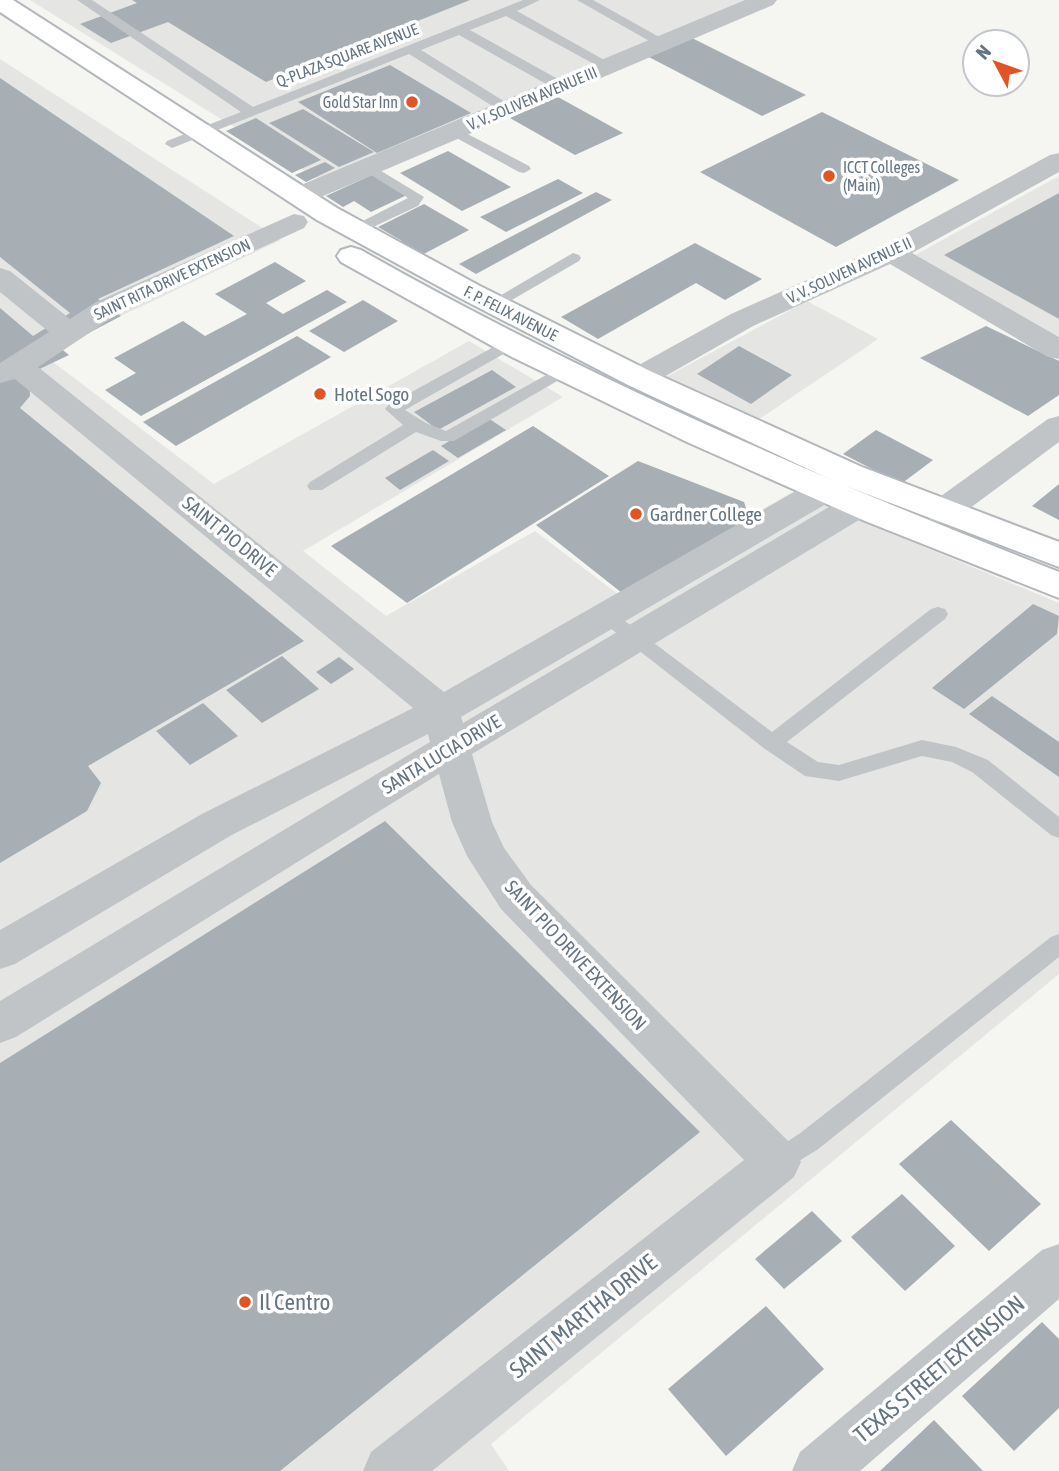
<svg xmlns="http://www.w3.org/2000/svg" width="1059" height="1471" font-family="'Asap Condensed',sans-serif">
	<style>
		.built { fill: #e5e6e4 }
		.building { fill: #a7afb4 }
		.lines { fill: none; stroke-linecap: round; stroke-linejoin: round }
		.secondary-casing { stroke: #b2b7bc; stroke-width: 4 }
		.service { fill: #c0c4c7; fill-rule: evenodd }
		.minor { fill: #c0c4c7; fill-rule: evenodd }
		.secondary { fill: #fff; fill-rule: evenodd }
		.poi-dot { fill: #e25424; stroke: #fff; stroke-width: 2.5 }
		.labels { text-anchor: middle; dominant-baseline: central; stroke-width: 7; stroke-linejoin: round; paint-order: stroke }
		.far-street-label { font-size: 16px; fill: #647482; stroke: #fff }
		.far-poi-label { font-size: 16px; fill: #647482; stroke: #fff; text-anchor: end }
		.poi-label { font-size: 19px; fill: #647482; stroke: #fff; text-anchor: start }
		.street-label { font-size: 19px; fill: #647482; stroke: #fff }
		.near-poi-label { font-size: 23px; fill: #647482; stroke: #fff; text-anchor: start }
		.near-street-label { font-size: 23px; fill: #647482; stroke: #fff }
	</style>
	<rect width="100%" height="100%" fill="#f5f5f1"/>
	<!-- built -->
	<g class="built">
		<polygon points="30,0 756,0 324,183"/>
		<polygon points="0,59 281,240 121,316 61,348 69,355 53,362 214,484 469,341 563,397 303,551 386,616 535,531 619,595 792,492 1059,603 1059,974 491,1444 509,1471 0,1471"/>
		<polygon points="1059,176 1059,337 915,255"/>
		<polygon points="807,301 878,339 755,422 664,378"/>
	</g>
	<!-- building -->
	<g class="building">
		<polygon points="132,0 470,0 266,82 168,22 111,43 80,24 137,3"/>
		<polygon points="690,37 806,95 762,116 647,56"/>
		<polygon points="390,65 471,113 377,153 298,102"/>
		<polygon points="0,78 234,236 98,299 121,316 60,348 69,355 29,374 30,396 20,408 304,641 88,766 101,783 87,811 0,863 0,308 33,336 70,313 0,257"/>
		<polygon points="558,97 623,133 575,155 510,118"/>
		<polygon points="303,109 374,152 339,167 269,123"/>
		<polygon points="822,112 959,180 836,247 700,172"/>
		<polygon points="256,118 321,160 292,173 226,131"/>
		<polygon points="448,151 511,187 462,211 400,173"/>
		<polygon points="325,162 335,168 306,182 295,175"/>
		<polygon points="374,174 407,195 371,212 354,201 343,207 326,196"/>
		<polygon points="558,179 583,193 506,232 480,217"/>
		<polygon points="596,192 612,200 476,274 459,264"/>
		<polygon points="1059,193 1059,319 944,255"/>
		<polygon points="424,204 469,230 420,256 397,243 402,241 378,227"/>
		<polygon points="695,243 762,279 725,300 696,283 598,339 561,317"/>
		<polygon points="275,262 306,281 266,303 283,314 327,290 347,302 141,416 105,390 136,373 114,358 183,321 205,336 247,314 215,294"/>
		<polygon points="363,300 398,321 344,352 309,331"/>
		<polygon points="986,326 1059,361 1059,395 1028,416 920,358"/>
		<polygon points="297,336 331,357 176,446 143,422"/>
		<polygon points="739,346 792,375 751,404 697,374"/>
		<polygon points="492,370 516,387 438,430 414,412"/>
		<polygon points="488,418 506,430 458,458 441,446"/>
		<polygon points="533,426 609,476 407,603 331,546"/>
		<polygon points="876,430 933,460 901,484 843,454"/>
		<polygon points="433,450 449,461 400,490 385,478"/>
		<polygon points="638,461 744,502 750,521 622,593 536,525"/>
		<polygon points="1059,484 1059,520 1032,506"/>
		<polygon points="1033,604 1059,616 1057,634 964,709 932,688"/>
		<polygon points="282,656 319,689 262,723 226,690"/>
		<polygon points="339,657 354,669 331,684 316,672"/>
		<polygon points="992,696 1059,742 1059,777 969,714"/>
		<polygon points="203,703 238,736 190,765 156,731"/>
		<polygon points="385,821 700,1132 280,1471 0,1471 0,1063"/>
		<polygon points="951,1120 1041,1204 989,1251 899,1164"/>
		<polygon points="902,1194 955,1246 905,1291 851,1237"/>
		<polygon points="812,1211 842,1241 784,1289 755,1259"/>
		<polygon points="766,1306 824,1369 726,1456 668,1389"/>
		<polygon points="1042,1322 1059,1339 1059,1408 1014,1451 962,1396"/>
		<polygon points="934,1420 983,1471 880,1471"/>
	</g>
	<g class="lines">
		<!-- secondary casing -->
		<g class="secondary-casing">
			<g id="secondary">
				<polygon points="0,0 13,0 337,208 480,286 650,371 862,467 1059,542 1059,567 838,483 628,385 460,298 317,220 0,12"/>
				<path d="M351,247L361,250C586,378 819,478 1059,572V598L865,521L687,442L512,357L341,262L337,256L341,250Z"/>
			</g>
		</g>
		<!-- service -->
		<g class="service">
			<polygon points="77,0 92,0 253,107 523,0 540,0 517,11 615,66 608,70 603,69 506,16 470,30 565,83 565,89 555,89 459,35 421,50 512,106 512,112 502,112 409,54 172,148 165,144 167,141 241,112"/>
			<polygon points="577,0 593,0 670,43 663,47 658,46"/>
			<polygon points="454,127 529,166 531,169 524,173 519,172 449,134 449,128"/>
			<polygon points="368,163 424,197 418,206 356,235 351,233 348,230 351,227 408,198 363,170 361,167"/>
			<polygon points="573,253 579,255 581,258 579,261 500,307 494,309 486,304"/>
			<polygon points="508,339 514,340 516,344 514,348 405,410 426,423 446,431 557,369 563,368 571,373 454,441 441,441 416,432 322,490 310,490 307,486 310,482 403,425 385,409 388,405"/>
			<polygon points="938,607 945,609 948,614 945,619 787,742 818,762 839,765 922,740 956,747 988,760 1059,817 1059,838 1051,835 972,772 952,762 922,756 839,781 805,776 765,749 596,617 599,612 613,612 772,732 931,609"/>
			<polygon points="1059,934 1059,957 817,1150 777,1174 768,1170 764,1162 768,1154 799,1134 1051,937"/>
		</g>
		<!-- minor -->
		<g class="minor">
			<polygon points="745,0 777,0 773,5 309,202 299,204 289,202 285,196 289,190"/>
			<polygon points="1059,153 1059,172 912,253 1059,337 1059,359 1048,357 890,264 753,326 650,385 639,387 628,385 623,378 628,371 731,314 881,247 1050,155"/>
			<polygon points="294,214 304,216 308,222 304,228 118,314 38,367 444,692 838,467 850,464 862,467 867,475 862,483 461,717 463,723 873,481 885,478 897,481 902,489 897,497 472,754 492,822 504,848 531,885 794,1147 801,1162 794,1177 432,1471 363,1471 371,1452 744,1160 501,909 467,856 452,822 439,774 16,1037 0,1043 0,1001 430,742 428,734 230,836 15,964 0,969 0,930 202,814 413,708 15,379 0,383 0,363 49,332 0,292 0,268 10,271 70,319 96,302"/>
			<polygon points="1059,416 1059,442 954,520 942,523 930,520 925,512 930,504 1048,419"/>
			<polygon points="1059,1244 1059,1299 860,1471 792,1471 800,1452 1042,1250"/>
		</g>
		<!-- secondary -->
		<use href="#secondary" class="secondary"/>
	</g>
	<!-- markers -->
	<g class="poi-dot">
		<circle cx="412" cy="102" r="7"/>
		<circle cx="829" cy="176" r="7"/>
		<circle cx="320" cy="394" r="7"/>
		<circle cx="636" cy="514" r="7"/>
		<circle cx="245" cy="1302" r="7"/>
	</g>
	<g class="labels">
		<!-- far-street labels -->
		<g class="far-street-label">
			<text transform="translate(347 55) rotate(-21)">Q-PLAZA SQUARE AVENUE</text>
			<text transform="translate(532 98) rotate(-23)">V. V. SOLIVEN AVENUE III</text>
			<text transform="translate(849 270) rotate(-25)">V. V. SOLIVEN AVENUE II</text>
			<text transform="translate(172 279) rotate(-25)">SAINT RITA DRIVE EXTENSION</text>
			<text transform="translate(511 313) rotate(27)">F. P. FELIX AVENUE</text>
		</g>
		<!-- far-poi labels -->
		<g class="far-poi-label">
			<text x="398" y="102">Gold Star Inn</text>
			<text x="843" y="167" text-anchor="start">ICCT Colleges<tspan x="843" dy="18">(Main)</tspan></text>
		</g>
		<!-- poi labels -->
		<g class="poi-label">
			<text x="334" y="394">Hotel Sogo</text>
			<text x="650" y="514">Gardner College</text>
		</g>
		<!-- street labels -->
		<g class="street-label">
			<text transform="translate(230 536) rotate(39)">SAINT PIO DRIVE</text>
			<text transform="translate(441 754) rotate(-31)">SANTA LUCIA DRIVE</text>
			<text transform="translate(576 955) rotate(47)">SAINT PIO DRIVE EXTENSION</text>
		</g>
		<!-- near-poi labels -->
		<g class="near-poi-label">
			<text x="259" y="1302">Il Centro</text>
		</g>
		<!-- near-street labels -->
		<g class="near-street-label">
			<text transform="translate(583 1316) rotate(-39)">SAINT MARTHA DRIVE</text>
			<text transform="translate(939 1369) rotate(-40)">TEXAS STREET EXTENSION</text>
		</g>
	</g>
	<!-- north arrow -->
	<g transform="translate(996 63) rotate(311)"><circle r="33" fill="#ffffff" stroke="#c1c7cd" stroke-width="2"/>
	<path d="M0-5L12 26L0 18L-12 26Z" fill="#e25424"/>
	<text y="-10" font-size="19" font-weight="bold" text-anchor="middle" fill="#647482">N</text>
	</g>
</svg>
